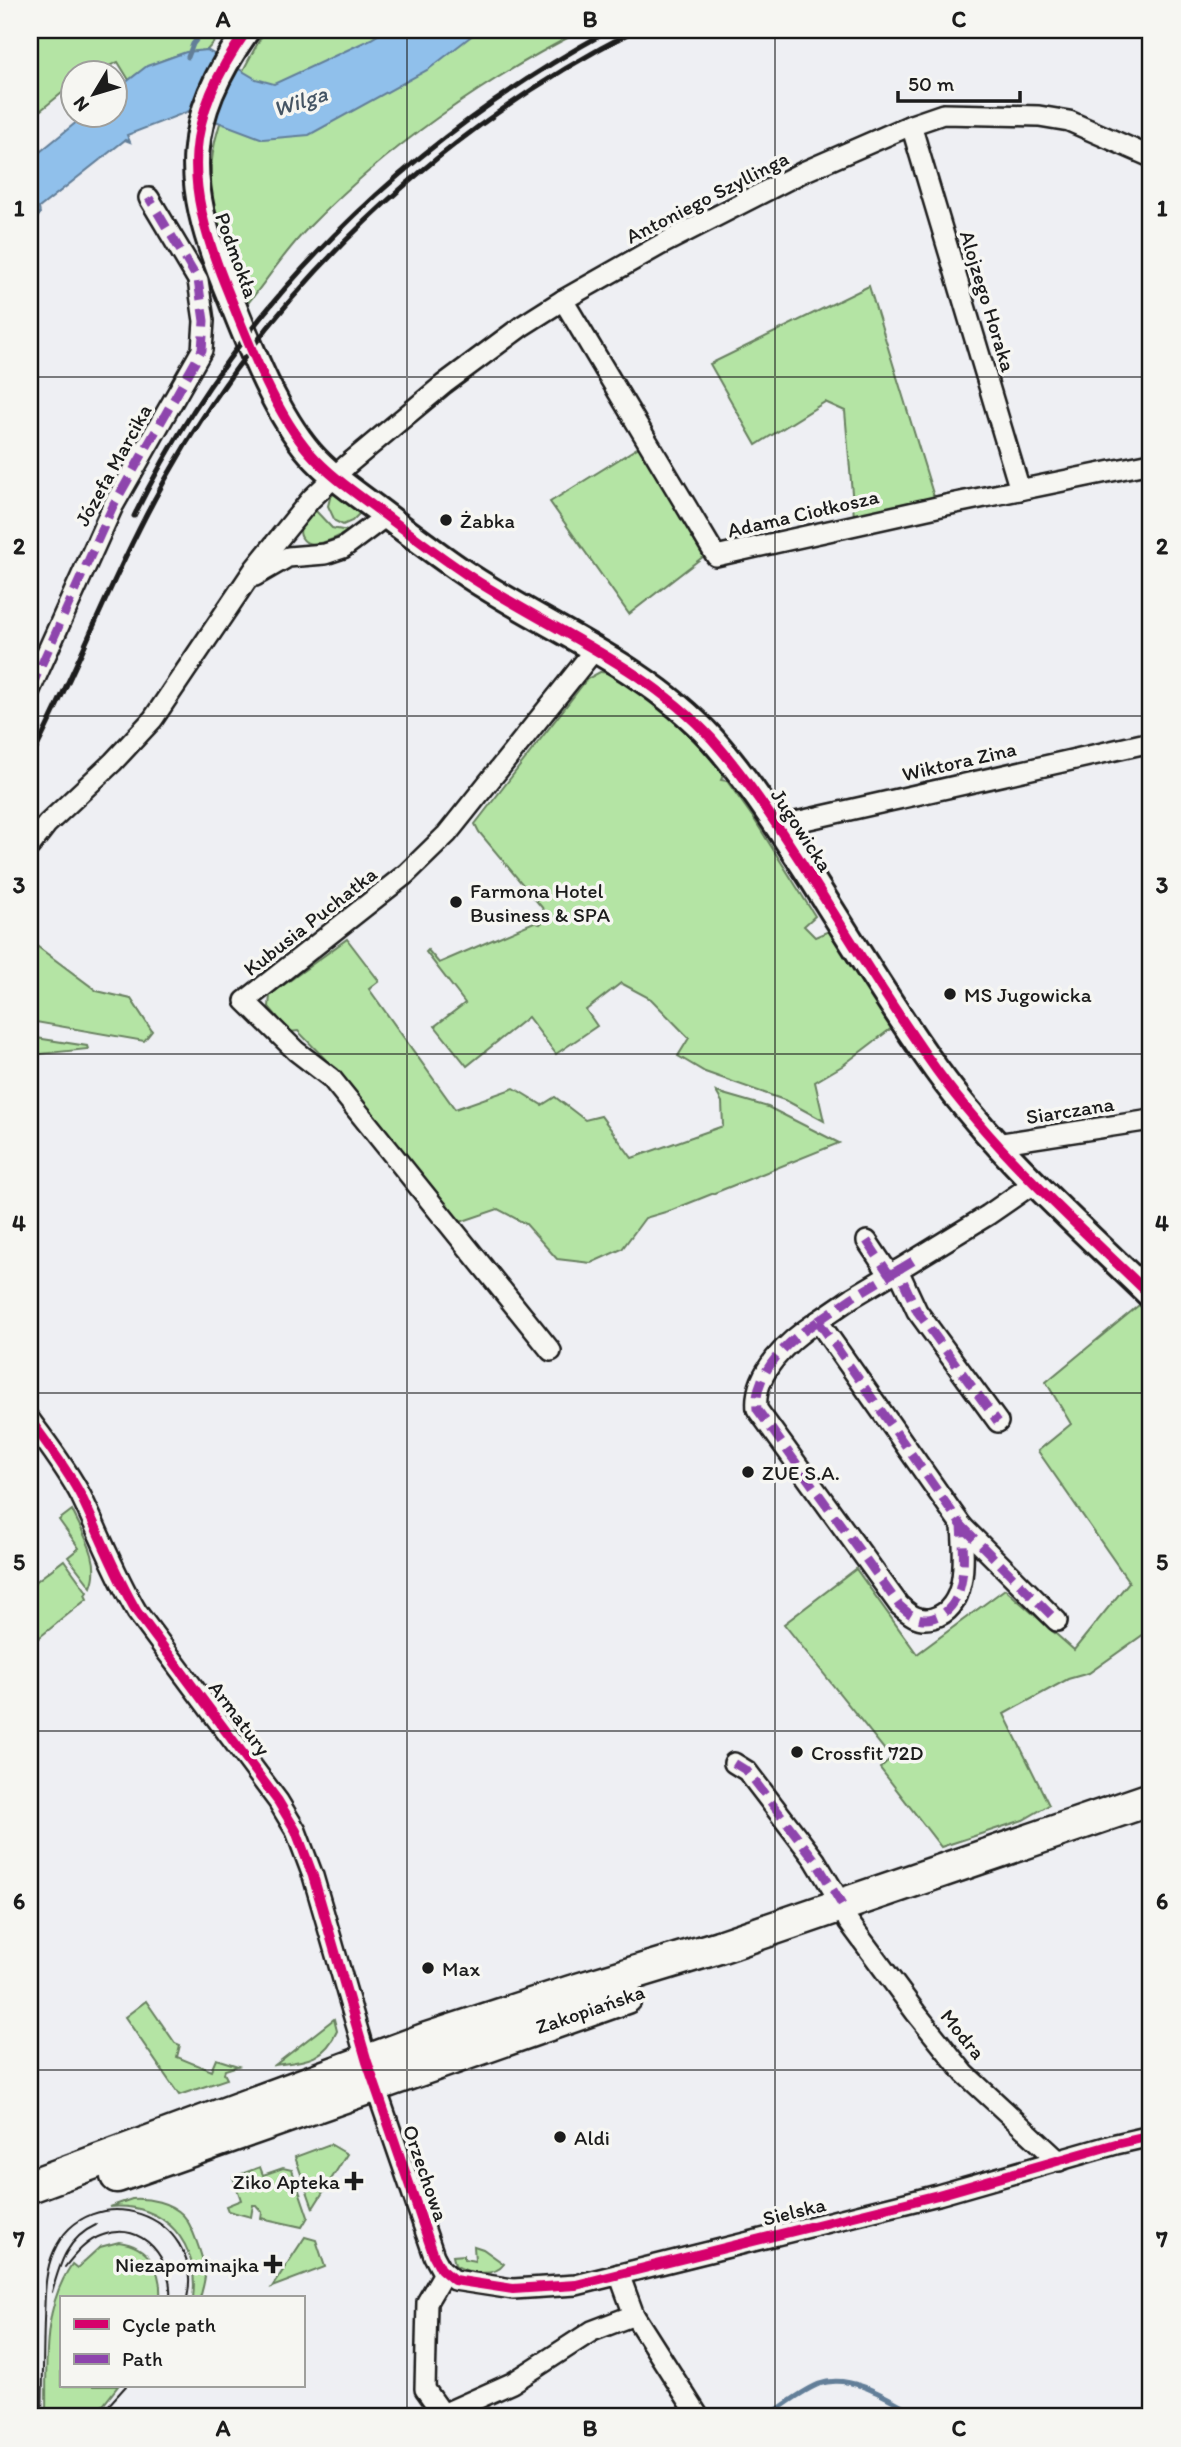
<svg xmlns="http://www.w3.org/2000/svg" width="1181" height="2447" font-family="Itim,sans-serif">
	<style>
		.green { fill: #b4e4a4; stroke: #688060; stroke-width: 2 }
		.water { fill: #90c0eb; stroke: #627e98; stroke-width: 2 }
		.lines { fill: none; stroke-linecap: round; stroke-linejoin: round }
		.stream { stroke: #627e98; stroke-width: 5 }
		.minor-casing { stroke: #1c1c1c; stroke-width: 24 }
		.tertiary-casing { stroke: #1c1c1c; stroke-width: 30 }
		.primary-casing { stroke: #1c1c1c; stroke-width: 37 }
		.minor { stroke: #f6f6f2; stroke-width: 19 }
		.tertiary { stroke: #f6f6f2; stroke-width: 24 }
		.primary { stroke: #f6f6f2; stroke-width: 32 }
		.tram { stroke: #1c1c1c; stroke-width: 2 }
		.rail { stroke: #1c1c1c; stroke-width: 5 }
		.quiet { stroke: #8e44ad; stroke-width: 9; stroke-dasharray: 18 9; stroke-linecap: butt }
		.cycleway-casing { stroke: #f6f6f2; stroke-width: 15 }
		.cycleway { stroke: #d6006c; stroke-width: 10 }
		.grid { fill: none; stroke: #1c1c1c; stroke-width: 2; stroke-opacity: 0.55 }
		.poi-dot { fill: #1c1c1c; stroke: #f6f6f2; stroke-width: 2.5 }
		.labels { text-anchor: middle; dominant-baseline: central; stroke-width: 7; stroke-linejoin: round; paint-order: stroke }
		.street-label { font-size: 21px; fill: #1c1c1c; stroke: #f6f6f2 }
		.poi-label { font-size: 21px; fill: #1c1c1c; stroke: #f6f6f2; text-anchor: start }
		.water-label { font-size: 23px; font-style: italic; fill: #455564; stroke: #f6f6f2 }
		.neatline { fill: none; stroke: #1c1c1c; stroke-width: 2.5 }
		.grid-label { font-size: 23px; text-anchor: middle; font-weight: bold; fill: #1c1c1c }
	</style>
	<rect width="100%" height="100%" fill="#eeeff3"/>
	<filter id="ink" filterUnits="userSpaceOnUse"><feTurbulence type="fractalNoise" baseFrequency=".0143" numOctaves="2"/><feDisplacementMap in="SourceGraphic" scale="14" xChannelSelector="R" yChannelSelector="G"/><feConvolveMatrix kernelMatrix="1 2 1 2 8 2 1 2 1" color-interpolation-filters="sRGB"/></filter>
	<g filter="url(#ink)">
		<!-- green -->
		<g class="green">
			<path d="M30,30H225L207,50C177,53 154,61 129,80L118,62L93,73L74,74L73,84L30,119Z"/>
			<path d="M265,30H583C485,79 386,148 309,227C287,249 269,277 249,302L243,297C235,272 222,247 216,222C197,148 231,92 265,30Z"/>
			<polygon points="869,286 934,497 854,517 845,411 825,402 756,445 710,364"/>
			<polygon points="639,447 704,556 629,614 550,502"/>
			<polygon points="335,492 360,513 352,521 343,525 335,521 328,506 330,498"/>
			<path d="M315,510L332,528L348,531C338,537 310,552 302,538C300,535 300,530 301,527C303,521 311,515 315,510Z"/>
			<path d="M600,672C631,671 703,749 724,773L721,780L727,781L754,819L815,916L804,926L815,937L829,931L893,1027L842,1066L815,1082L824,1121L787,1101L705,1072L678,1056L689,1038L651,999L621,983L586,1010L597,1026L556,1054L528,1017L467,1066L435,1026L465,1003L426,952L428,950L439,963L534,922L540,924L549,916L479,832L475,824L587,679Z"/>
			<polygon points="347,939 379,981 369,989 455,1109 514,1088 542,1105 555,1097 585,1120 601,1116 632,1158 723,1126 722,1102 716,1092 768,1107 839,1143 672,1210 645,1218 622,1249 591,1263 557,1259 526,1224 498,1209 457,1223 330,1064 298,1031 290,1032 269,1007 270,995"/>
			<polygon points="30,941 97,991 131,999 152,1031 144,1041 30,1021"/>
			<polygon points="30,1037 87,1046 88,1049 30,1055"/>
			<polygon points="1139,1305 1151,1317 1151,1629 1089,1673 1068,1679 1004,1714 1049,1805 1023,1820 941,1847 880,1768 891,1758 784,1624 856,1569 917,1654 1005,1589 1074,1650 1129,1582 1038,1451 1071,1424 1046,1382"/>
			<path d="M72,1510C83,1534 102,1561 91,1587L68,1557L79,1548L59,1520Z"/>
			<polygon points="64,1560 87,1592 85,1595 87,1599 30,1645 30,1586"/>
			<polygon points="146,2001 175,2043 180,2045 177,2057 211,2071 216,2059 238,2066 225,2070 224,2073 227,2079 179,2095 125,2017"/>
			<path d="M334,2019L337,2031C324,2061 304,2061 275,2065Z"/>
			<polygon points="330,2144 347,2154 313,2208 295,2157"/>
			<polygon points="260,2167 263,2175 283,2168 292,2170 308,2217 302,2227 261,2218 262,2212 256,2205 253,2205 251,2217 228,2211 226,2206 241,2200 233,2177"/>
			<path d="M132,2199C149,2198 170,2202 183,2215C192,2224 203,2258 205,2271C206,2279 202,2290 200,2298H193C200,2244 166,2202 109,2207Z"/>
			<polygon points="305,2237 316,2240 325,2267 272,2287"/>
			<path d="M119,2242C149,2246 162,2270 160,2298H61V2386H118L104,2404L89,2417H46C47,2365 41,2310 72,2264L77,2268L100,2247Z"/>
			<path d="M474,2246L483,2249L504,2264C494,2278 468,2273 455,2265L453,2256L464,2255V2259L475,2261Z"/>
		</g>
		<!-- water -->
		<polygon class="water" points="386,30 479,30 429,69 309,135 263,139 189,111 127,135 130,142 125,140 39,208 40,214 30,227 30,160 84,116 116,116 116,90 147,66 186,52 207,50 256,79 274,84 371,39"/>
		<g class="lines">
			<!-- stream -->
			<g class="stream">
				<polyline points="188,57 193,44 204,30"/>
				<path d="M767,2417C783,2406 800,2392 819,2384C853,2372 894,2402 922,2417"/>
			</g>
			<!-- minor casing -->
			<g class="minor-casing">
				<g id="minor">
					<polyline points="911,125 1020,490"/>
					<polyline points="563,300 716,556 946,505 1151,463"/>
					<polyline points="255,576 288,557 325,554 343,548 386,516"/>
					<polyline points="30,690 113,506 202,350 204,321 198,280 149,198"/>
					<polyline points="778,826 1151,742"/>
					<polyline points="30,846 47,824 113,762 153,719 255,568 311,499 347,465 444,384 522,326 563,300 660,245 803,172 911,125 943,114 1039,116 1069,121 1151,157"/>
					<polyline points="996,1144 1151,1120"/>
					<polyline points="867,1241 889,1274"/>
					<polyline points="898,1270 988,1215 1034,1183"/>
					<path d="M818,1321L962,1526C964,1556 969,1608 933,1618C918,1622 909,1614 899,1605L757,1409C753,1372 789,1340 818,1321Z"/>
					<polyline points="818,1321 853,1297 898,1270 917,1311 998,1422"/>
					<polyline points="551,1351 331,1078 296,1051 245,1001 406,874 447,834 595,649"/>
					<path d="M30,1420C48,1445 67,1469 81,1496C100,1535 115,1575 137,1612L278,1801L296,1831L313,1876L367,2062L434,2256L441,2269L454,2280L513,2289L576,2285L938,2195L1116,2144L1151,2136"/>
					<polyline points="962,1526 1057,1621"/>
					<polyline points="734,1763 747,1771 815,1860 842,1905"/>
					<polyline points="848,1921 916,2013 965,2074 1059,2161"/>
					<polyline points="444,2273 427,2302 425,2389 445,2417"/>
					<polyline points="619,2274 634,2315 699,2417"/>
					<polyline points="443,2414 512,2383 592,2331 634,2315"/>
				</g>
			</g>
			<!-- tertiary casing -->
			<g class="tertiary-casing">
				<path id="tertiary" d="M247,30C183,121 184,181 224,282C246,336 272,409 310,453C330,476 357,494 381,512C410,534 439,556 469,576C551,630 644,665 712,739C751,783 782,833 814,882C851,941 888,1001 928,1058C990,1148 1073,1220 1151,1296"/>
			</g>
			<!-- primary casing -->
			<g class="primary-casing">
				<g id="primary">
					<polyline points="117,2176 626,1997"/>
					<polyline points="30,2186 427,2039 571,1992 719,1947 1151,1799"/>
				</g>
			</g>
			<!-- minor -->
			<use href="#minor" class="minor"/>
			<!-- tertiary -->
			<use href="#tertiary" class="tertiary"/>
			<!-- primary -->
			<use href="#primary" class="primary"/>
			<!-- tram -->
			<g class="tram">
				<path d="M65,2267C75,2254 87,2240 103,2235C144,2220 173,2261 170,2298"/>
				<path d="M52,2292C60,2263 67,2238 96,2225"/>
				<path d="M42,2417C43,2385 43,2353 44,2320C45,2297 44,2273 54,2251C88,2175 206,2213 187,2298"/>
				<polyline points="98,2417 126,2386"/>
			</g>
			<!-- rail -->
			<g class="rail">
				<path d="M134,516C238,305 404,142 610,30"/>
				<path d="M30,761C78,668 114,571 165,480C273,286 438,131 635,30"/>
			</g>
			<!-- quiet -->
			<g class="quiet">
				<polyline points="30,690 113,506 202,350 204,321 198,280 149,198"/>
				<polyline points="867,1241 889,1274"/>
				<polyline points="898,1270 913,1261"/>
				<path d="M818,1321L962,1526C964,1556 969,1608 933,1618C918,1622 909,1614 899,1605L757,1409C753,1372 789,1340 818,1321Z"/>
				<polyline points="818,1321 853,1297 898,1270 917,1311 998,1422"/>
				<polyline points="962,1526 1057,1621"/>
				<polyline points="734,1763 747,1771 815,1860 842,1905"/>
			</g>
			<!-- cycleway casing -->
			<g class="cycleway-casing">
				<g id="cycleway">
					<path d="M247,30C183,121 184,181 224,282C246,336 272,409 310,453C330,476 357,494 381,512C410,534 439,556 469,576C551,630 644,665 712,739C751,783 782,833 814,882C851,941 888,1001 928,1058C990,1148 1073,1220 1151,1296"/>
					<path d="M30,1420C48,1445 67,1469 81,1496C100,1535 115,1575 137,1612L278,1801L296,1831L313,1876L367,2062L434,2256L441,2269L454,2280L513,2289L576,2285L938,2195L1116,2144L1151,2136"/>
				</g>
			</g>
			<!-- cycleway -->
			<use href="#cycleway" class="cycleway"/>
		</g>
	</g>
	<!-- grid -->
	<path class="grid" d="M407,30V2417M775,30V2417M30,377H1151M30,716H1151M30,1054H1151M30,1393H1151M30,1731H1151M30,2070H1151"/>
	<!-- markers -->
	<g class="poi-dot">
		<circle cx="446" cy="520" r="7"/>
		<circle cx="456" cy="902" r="7"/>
		<circle cx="950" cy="994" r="7"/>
		<circle cx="748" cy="1472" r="7"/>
		<circle cx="797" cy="1752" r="7"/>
		<circle cx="428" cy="1968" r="7"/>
		<circle cx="560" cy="2137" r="7"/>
		<path d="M350.5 2170.5h7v7h7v7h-7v7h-7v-7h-7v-7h7z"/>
		<path d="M269.5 2253.5h7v7h7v7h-7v7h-7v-7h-7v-7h7z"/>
	</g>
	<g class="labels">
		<!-- street labels -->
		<g class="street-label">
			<text transform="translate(707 197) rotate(-27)">Antoniego Szyllinga</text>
			<text transform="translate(237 255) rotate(70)">Podmokła</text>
			<text transform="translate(988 301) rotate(73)">Alojzego Horaka</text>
			<text transform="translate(113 465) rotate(-61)">Józefa Marcika</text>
			<text transform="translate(803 513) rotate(-13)">Adama Ciołkosza</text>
			<text transform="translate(959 761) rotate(-13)">Wiktora Zina</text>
			<text transform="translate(802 830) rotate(57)">Jugowicka</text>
			<text transform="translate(310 921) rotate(-38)">Kubusia Puchatka</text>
			<text transform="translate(1070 1110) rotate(-9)">Siarczana</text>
			<text transform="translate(240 1718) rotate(53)">Armatury</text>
			<text transform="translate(590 2009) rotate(-19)">Zakopiańska</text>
			<text transform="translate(963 2034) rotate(51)">Modra</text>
			<text transform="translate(426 2173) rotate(71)">Orzechowa</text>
			<text transform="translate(794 2211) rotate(-14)">Sielska</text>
		</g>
		<!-- poi labels -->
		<g class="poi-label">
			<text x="460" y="520">Żabka</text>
			<text x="470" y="890">Farmona Hotel<tspan x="470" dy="24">Business &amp; SPA</tspan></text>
			<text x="964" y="994">MS Jugowicka</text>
			<text x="762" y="1472">ZUE S.A.</text>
			<text x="811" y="1752">Crossfit 72D</text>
			<text x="442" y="1968">Max</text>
			<text x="574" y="2137">Aldi</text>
			<text x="340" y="2181" text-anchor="end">Ziko Apteka</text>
			<text x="259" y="2264" text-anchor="end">Niezapominajka</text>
		</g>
		<!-- water labels -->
		<g class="water-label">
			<text transform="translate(300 101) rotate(-18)">Wilga</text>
		</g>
	</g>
	<!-- margin -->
	<rect width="1181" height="2447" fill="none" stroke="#f6f6f2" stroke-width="77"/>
	<!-- legend -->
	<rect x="60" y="2296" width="245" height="91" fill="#f6f6f2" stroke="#9f9f9c" stroke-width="2"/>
	<rect x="74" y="2319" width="35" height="10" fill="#d6006c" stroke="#9f9f9c" stroke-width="2"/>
	<text x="122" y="2332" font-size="21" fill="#1c1c1c">Cycle path</text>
	<rect x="74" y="2354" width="35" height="10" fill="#8e44ad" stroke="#9f9f9c" stroke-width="2"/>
	<text x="122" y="2366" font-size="21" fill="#1c1c1c">Path</text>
	<!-- north arrow -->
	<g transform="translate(94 94) rotate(232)"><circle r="33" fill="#f6f6f2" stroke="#9f9f9c" stroke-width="2"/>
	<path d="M0-5L12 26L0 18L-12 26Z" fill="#1c1c1c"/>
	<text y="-10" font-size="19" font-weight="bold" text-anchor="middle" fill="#1c1c1c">N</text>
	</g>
	<!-- scale -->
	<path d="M898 91v10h122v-10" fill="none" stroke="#1c1c1c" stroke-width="3.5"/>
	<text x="908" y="91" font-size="21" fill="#1c1c1c" stroke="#f6f6f2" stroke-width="5" paint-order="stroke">50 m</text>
	<rect x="38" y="38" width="1104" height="2370" class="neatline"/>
	<g class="grid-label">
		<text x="223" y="27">A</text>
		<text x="590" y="27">B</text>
		<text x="959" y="27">C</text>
		<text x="19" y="216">1</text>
		<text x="1162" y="216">1</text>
		<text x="19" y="554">2</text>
		<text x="1162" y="554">2</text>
		<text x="19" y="893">3</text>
		<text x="1162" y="893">3</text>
		<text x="19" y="1231">4</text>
		<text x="1162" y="1231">4</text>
		<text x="19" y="1570">5</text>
		<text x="1162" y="1570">5</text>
		<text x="19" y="1909">6</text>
		<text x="1162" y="1909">6</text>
		<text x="19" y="2247">7</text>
		<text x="1162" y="2247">7</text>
		<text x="223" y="2436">A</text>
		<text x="590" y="2436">B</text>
		<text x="959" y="2436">C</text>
	</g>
</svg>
